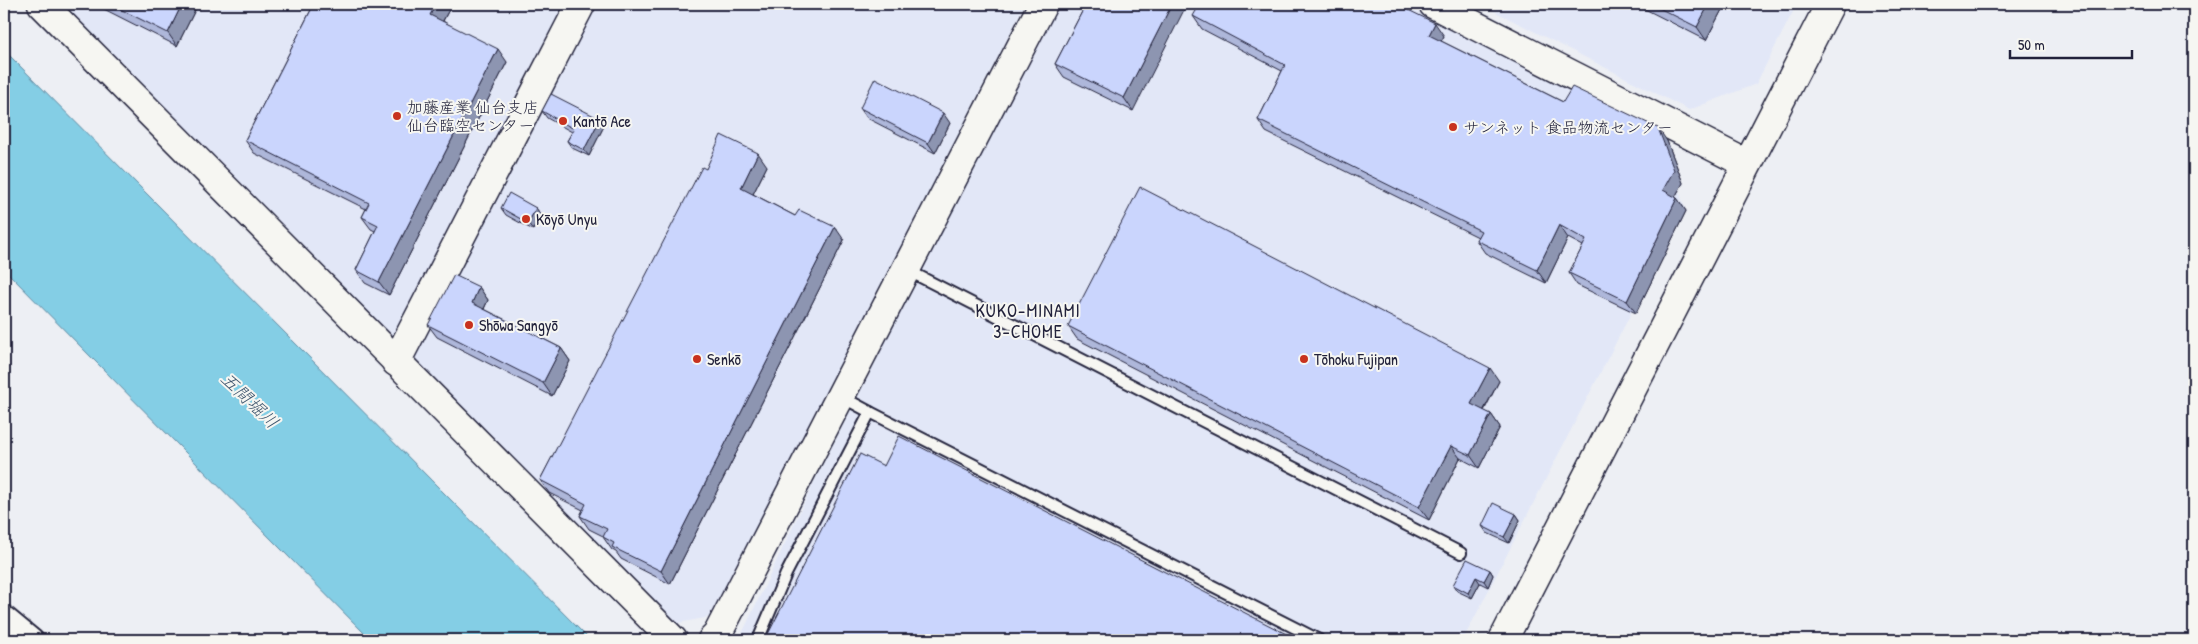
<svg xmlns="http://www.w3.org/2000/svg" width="2198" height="644" font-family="'Patrick Hand','Klee One',sans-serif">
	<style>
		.built { fill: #e2e7f7 }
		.water { fill: #84cee5; stroke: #5d89a1 }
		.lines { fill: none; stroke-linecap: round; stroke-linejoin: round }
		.lane-casing { stroke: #22223b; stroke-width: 14 }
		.street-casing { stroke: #22223b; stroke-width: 24 }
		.secondary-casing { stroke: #22223b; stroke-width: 31 }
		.lane { stroke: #f6f6f2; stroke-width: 10 }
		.street { stroke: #f6f6f2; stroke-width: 20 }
		.secondary { stroke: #f6f6f2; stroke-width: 28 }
		.wall { fill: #aeb7da; stroke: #22223b }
		.shaded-wall { fill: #8d95b1; stroke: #22223b }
		.building { fill: #cad5fd; stroke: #22223b }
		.poi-dot { fill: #c8321e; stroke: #f6f6f2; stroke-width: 2 }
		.labels { text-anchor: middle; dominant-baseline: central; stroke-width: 4; stroke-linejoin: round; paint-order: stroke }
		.poi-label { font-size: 16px; fill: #22223b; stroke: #f6f6f2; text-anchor: start }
		.neighbourhood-label { font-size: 18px; letter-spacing: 1px; fill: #22223b; stroke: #f6f6f2 }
		.water-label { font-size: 18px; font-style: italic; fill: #3f566e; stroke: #f6f6f2 }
	</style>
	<rect width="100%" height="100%" fill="#edeff4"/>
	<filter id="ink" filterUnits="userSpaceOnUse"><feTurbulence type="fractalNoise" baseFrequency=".02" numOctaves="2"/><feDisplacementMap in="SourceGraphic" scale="10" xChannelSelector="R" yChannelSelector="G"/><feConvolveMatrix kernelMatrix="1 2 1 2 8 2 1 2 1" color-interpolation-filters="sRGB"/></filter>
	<g filter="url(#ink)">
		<!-- built -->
		<g class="built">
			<polygon points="62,4 1025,4 710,617 673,624"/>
			<polygon points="1059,4 1402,4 1658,134 1685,208 1463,640 739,640 815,480"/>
			<polygon points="1480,4 1797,4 1756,84 1689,110"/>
		</g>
		<!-- water -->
		<polygon class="water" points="4,50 590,640 371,640 4,269"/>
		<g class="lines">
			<!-- lane casing -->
			<g class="lane-casing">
				<g id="lane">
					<polyline points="907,270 1461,553"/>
					<polyline points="842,397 870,412"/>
					<polyline points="758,640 786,574 870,412 1319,640"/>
				</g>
			</g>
			<!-- street casing -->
			<g class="street-casing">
				<polyline id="street" points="4,616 33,640"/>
			</g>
			<!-- secondary casing -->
			<g class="secondary-casing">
				<g id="secondary">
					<polyline points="42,4 673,640"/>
					<polyline points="1433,4 1747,164"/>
					<polyline points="396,362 581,4"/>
					<polyline points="712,640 717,635 1043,4"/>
					<polyline points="1503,640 1830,4"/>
				</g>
			</g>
			<!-- lane -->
			<use href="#lane" class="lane"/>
			<!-- street -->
			<use href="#street" class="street"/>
			<!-- secondary -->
			<use href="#secondary" class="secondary"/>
		</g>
		<!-- wall -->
		<g class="wall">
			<polygon points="98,4 198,4 177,46 100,7"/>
			<polygon points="314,4 452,4 443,21 507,62 389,295 365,283 356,270 375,231 371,229 362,217 366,209 254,153 245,140"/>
			<polygon points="1086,4 1133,111 1064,77 1055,64"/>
			<polygon points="1635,4 1725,4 1706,40"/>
			<polygon points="1193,16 1444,36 1441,41 1563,102 1667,141 1683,183 1675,197 1677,198 1686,211 1636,313 1577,285 1569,273 1583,246 1568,238 1546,283 1485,253 1476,240 1478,237 1266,132 1258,120 1282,71 1202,29"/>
			<polygon points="860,108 950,123 935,153 867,118"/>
			<polygon points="542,111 604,126 589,156 572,148 567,141 572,132 547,118"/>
			<polygon points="767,166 753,194 795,216 844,240 670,584 621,559 616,552 612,550 603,537 603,536 589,529 580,516 583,510 549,493 540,480 706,169"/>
			<polygon points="501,208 536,208 541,215 533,230 506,215"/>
			<polygon points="479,287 488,300 484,309 561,348 570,361 552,396 437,337 428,325"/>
			<polygon points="1068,326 1499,381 1484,411 1491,414 1500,427 1479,468 1460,458 1429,520 1077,339"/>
			<polygon points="1516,514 1520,520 1509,543 1487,533 1482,526"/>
			<polygon points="1490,570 1493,575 1488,587 1480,583 1472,598 1457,591 1453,585"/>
		</g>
		<!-- shaded-wall -->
		<g class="shaded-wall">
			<polygon points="182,4 198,4 177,46 168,33"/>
			<polygon points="436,4 452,4 439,28 430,15"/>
			<polygon points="1172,4 1187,4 1133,111 1124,98"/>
			<polygon points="1709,4 1725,4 1706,40 1697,27"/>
			<polygon points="1435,23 1444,36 1437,48 1429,35"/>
			<polygon points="498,49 507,62 389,295 379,282"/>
			<polygon points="943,113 950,123 935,153 928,143"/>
			<polygon points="600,119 604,126 589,156 584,150"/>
			<polygon points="1658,128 1667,141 1683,183 1672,202 1663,190"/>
			<polygon points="758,153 767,166 750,200 741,188"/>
			<polygon points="1677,198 1686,211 1636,313 1627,301"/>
			<polygon points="536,208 541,215 533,230 528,223"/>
			<polygon points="1559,225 1568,238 1546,283 1537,270"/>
			<polygon points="835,227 844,240 670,584 661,571"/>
			<polygon points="479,287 488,300 481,315 472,303"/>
			<polygon points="561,348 570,361 552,396 543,383"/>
			<polygon points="1490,368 1499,381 1480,417 1471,404"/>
			<polygon points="1491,414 1500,427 1479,468 1470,455"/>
			<polygon points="1451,446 1460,458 1429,520 1419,507"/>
			<polygon points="1516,514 1520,520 1509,543 1504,537"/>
			<polygon points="1490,570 1493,575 1488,587 1484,581"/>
			<polygon points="1476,577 1480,583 1472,598 1468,593"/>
		</g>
		<!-- building -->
		<g class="building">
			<polygon points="110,4 182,4 168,33"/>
			<polygon points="314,4 436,4 430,15 498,49 379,282 356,270 378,225 362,217 369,203 245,140"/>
			<polygon points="1086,4 1172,4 1124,98 1055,64"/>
			<polygon points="1200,4 1396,4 1435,23 1429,35 1563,102 1572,87 1658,128 1674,170 1663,190 1677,198 1627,301 1569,273 1586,240 1559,225 1537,270 1476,240 1481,231 1258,120 1285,65 1193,16"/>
			<polygon points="1651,4 1709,4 1697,27"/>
			<polygon points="875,78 943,113 928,143 860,108"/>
			<polygon points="551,94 600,119 584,150 567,141 574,129 542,111"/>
			<polygon points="721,135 758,153 741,188 795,216 799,210 835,227 661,571 612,547 614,543 603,537 607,529 580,516 586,504 540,480 702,167 706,169"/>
			<polygon points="1140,187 1490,368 1471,404 1491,414 1470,455 1451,446 1419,507 1068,326"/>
			<polygon points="509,193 536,208 528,223 501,208"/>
			<polygon points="454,275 479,287 472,303 561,348 543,383 428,325"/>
			<polygon points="899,436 1298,640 765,640 860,454 884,466"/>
			<polygon points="1493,503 1516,514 1504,537 1482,526"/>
			<polygon points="1467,559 1490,570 1484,581 1476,577 1468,593 1453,585"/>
		</g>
	</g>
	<!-- markers -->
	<g class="poi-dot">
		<circle cx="397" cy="116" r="5"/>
		<circle cx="563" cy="121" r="5"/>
		<circle cx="1453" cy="127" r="5"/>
		<circle cx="526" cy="219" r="5"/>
		<circle cx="469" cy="325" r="5"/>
		<circle cx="697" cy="359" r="5"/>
		<circle cx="1304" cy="359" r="5"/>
	</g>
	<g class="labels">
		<!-- poi labels -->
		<g class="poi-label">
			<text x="407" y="107">加藤産業 仙台支店<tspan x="407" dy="18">仙台臨空センター</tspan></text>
			<text x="573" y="121">Kantō Ace</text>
			<text x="1463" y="127">サンネット 食品物流センター</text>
			<text x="536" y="219">Kōyō Unyu</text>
			<text x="479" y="325">Shōwa Sangyō</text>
			<text x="707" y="359">Senkō</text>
			<text x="1314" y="359">Tōhoku Fujipan</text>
		</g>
		<!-- neighbourhood labels -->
		<g class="neighbourhood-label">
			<text x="1028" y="310">KUKO-MINAMI<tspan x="1028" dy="21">3-CHOME</tspan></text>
		</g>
		<!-- water labels -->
		<g class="water-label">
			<text transform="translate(250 400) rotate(44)">五間堀川</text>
		</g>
	</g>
	<!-- margin -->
	<rect width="2198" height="644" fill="none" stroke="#f6f6f2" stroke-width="20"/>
	<rect x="10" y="10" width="2178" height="624" fill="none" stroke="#22223b" stroke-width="2" filter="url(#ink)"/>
	<!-- scale -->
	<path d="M2010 50v8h122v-8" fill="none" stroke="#22223b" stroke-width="2.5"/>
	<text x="2018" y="50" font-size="15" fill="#22223b" stroke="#f6f6f2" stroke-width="4" paint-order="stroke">50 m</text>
</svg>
